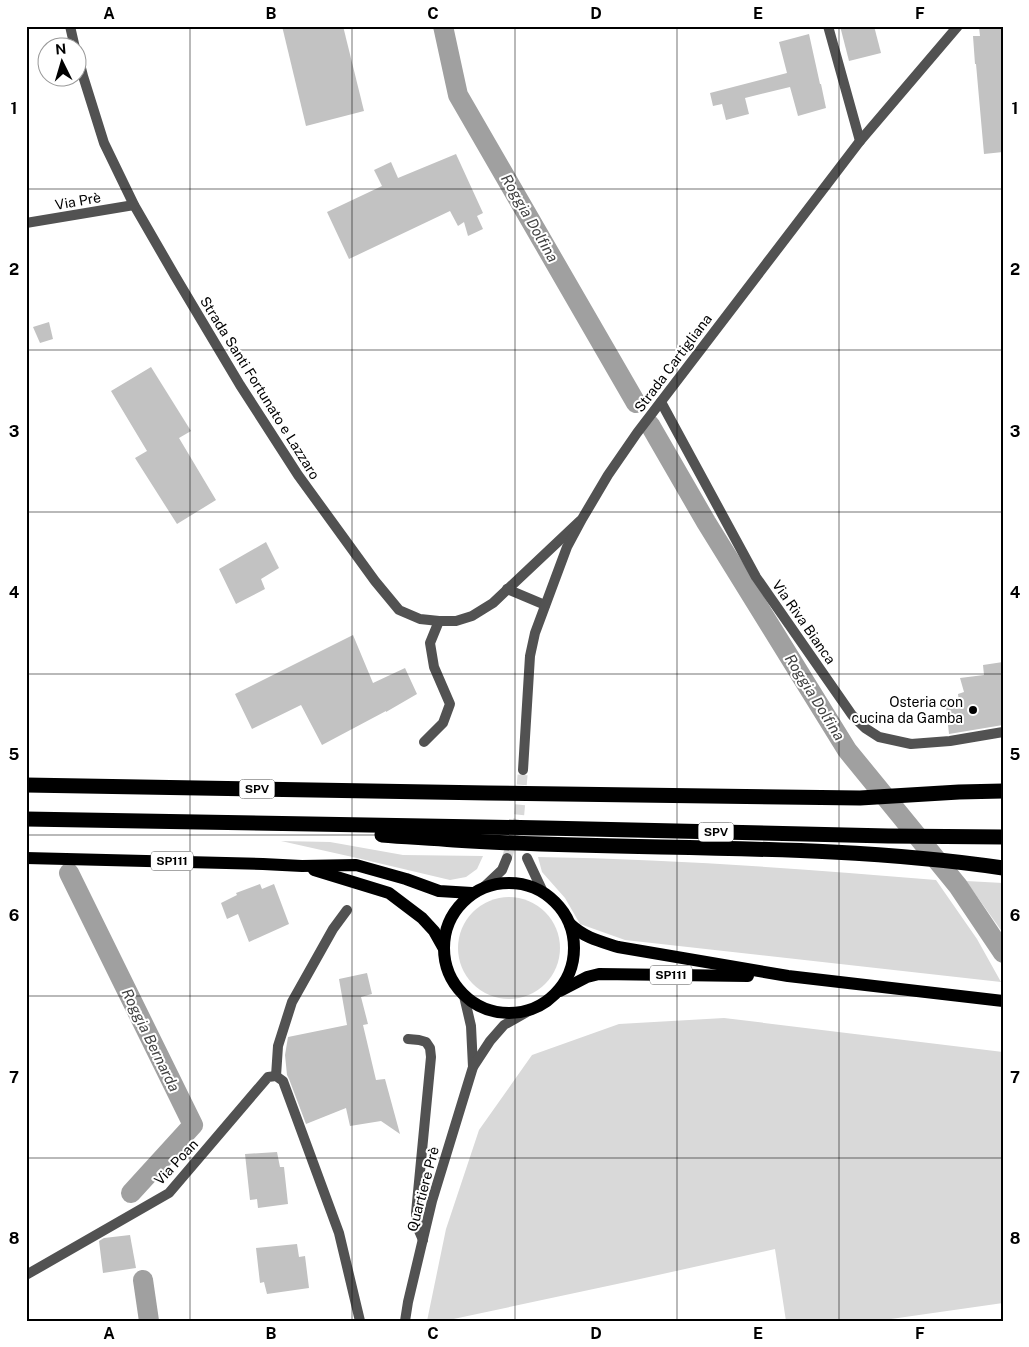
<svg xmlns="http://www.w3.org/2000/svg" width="1029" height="1347" font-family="'Public Sans',sans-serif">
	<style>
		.green { fill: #d9d9d9 }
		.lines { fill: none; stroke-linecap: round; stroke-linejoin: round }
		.canal { stroke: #a0a0a0; stroke-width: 20 }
		.building { fill: #c2c2c2 }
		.tertiary-tunnel { stroke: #d9d9d9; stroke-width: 10; stroke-dasharray: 10 5; stroke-linecap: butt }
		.service { stroke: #525252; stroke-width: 10 }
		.minor { stroke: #525252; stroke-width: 10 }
		.tertiary { stroke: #525252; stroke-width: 10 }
		.primary { stroke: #000; stroke-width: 12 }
		.motorway { stroke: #000; stroke-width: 15 }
		.grid { fill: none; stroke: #000; stroke-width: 1; stroke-opacity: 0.55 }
		.poi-dot { fill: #000; stroke: #fff; stroke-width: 2 }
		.labels { text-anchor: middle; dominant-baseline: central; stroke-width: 4; stroke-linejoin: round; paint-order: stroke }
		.shield { fill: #fff; stroke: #4c4c4c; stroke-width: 1 }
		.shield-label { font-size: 12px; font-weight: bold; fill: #000 }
		.street-label { font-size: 14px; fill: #000; stroke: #fff }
		.poi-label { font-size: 14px; fill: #000; stroke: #fff; text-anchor: end }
		.water-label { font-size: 15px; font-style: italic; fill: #414141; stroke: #fff }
		.neatline { fill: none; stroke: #000; stroke-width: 2 }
		.grid-label { font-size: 16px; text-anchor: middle; font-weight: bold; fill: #000 }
	</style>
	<rect width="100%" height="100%" fill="#fff"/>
	<!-- green -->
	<g class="green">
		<polygon points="281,841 330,842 403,855 483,856 477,869 466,877 450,880 357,858"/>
		<path d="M538,857C671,859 803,869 936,880L977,939L1001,982L625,940L580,924L565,898L542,872Z"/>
		<polygon points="966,881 1003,883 1003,933"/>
		<circle cx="509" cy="948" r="51"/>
		<polygon points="724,1018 1003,1052 1003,1303 877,1321 786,1321 775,1249 631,1281 444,1321 427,1321 446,1229 479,1130 532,1055 619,1024"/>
	</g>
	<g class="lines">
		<!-- canal -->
		<g class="canal">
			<polyline points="443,26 458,95 636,403"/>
			<polyline points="650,425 706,522 847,750 958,886 1003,953"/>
			<polyline points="69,873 193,1125 131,1193"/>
			<polyline points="143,1280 149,1321"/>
		</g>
	</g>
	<!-- building -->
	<g class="building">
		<polygon points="282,26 343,26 364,111 306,126"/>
		<polygon points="840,26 874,26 881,53 849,61"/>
		<polygon points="993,26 1003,26 1003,152 984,154 976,64 975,64 973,36 980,36 979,27"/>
		<polygon points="809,34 820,84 821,84 826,108 798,116 790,87 745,98 749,114 726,120 722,104 713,106 710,93 787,73 779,42"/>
		<polygon points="456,154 483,213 477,216 483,229 468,236 464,222 458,226 450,211 349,259 327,212 382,186 374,170 391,162 398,178"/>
		<polygon points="49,322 53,339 40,343 33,327"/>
		<polygon points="151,367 191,431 179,438 216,500 177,524 135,458 147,451 111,391"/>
		<polygon points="266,542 279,568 261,579 265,589 236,604 219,569"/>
		<polygon points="353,635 373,683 405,668 417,694 386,712 386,711 322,745 301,705 252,729 235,694"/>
		<polygon points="1003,662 1003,725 949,734 946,705 959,702 958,694 964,692 960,678 984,675 983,665"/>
		<polygon points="260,884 262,889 274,884 289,924 249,942 238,914 227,919 221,903 237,895 236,893"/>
		<polygon points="367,973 372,994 361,997 368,1024 363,1025 376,1080 385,1079 400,1134 381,1121 350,1126 346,1108 306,1124 289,1079 287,1075 285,1055 288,1037 347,1025 339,979"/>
		<polygon points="277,1152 280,1167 284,1167 288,1204 258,1208 257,1199 250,1200 245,1154"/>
		<polygon points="130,1235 136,1268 103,1273 99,1241 104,1238"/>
		<polygon points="297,1244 299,1257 305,1256 309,1288 267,1294 264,1282 260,1283 256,1248"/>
	</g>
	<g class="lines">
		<!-- tertiary-tunnel -->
		<polyline class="tertiary-tunnel" points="507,858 519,817 523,770"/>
		<!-- service -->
		<g class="service">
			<polyline points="828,26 860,141"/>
			<polyline points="424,742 443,723 450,704 434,667 430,643 439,621"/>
		</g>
		<!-- minor -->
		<g class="minor">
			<polyline points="70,26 75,48"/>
			<polyline points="78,56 83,76 104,143 134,205 175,276 240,385 298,475 375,581 399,610 420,619 439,621 456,621 472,616 493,603 580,521"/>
			<polyline points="26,223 134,205"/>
			<polyline points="661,402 756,577 852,715 865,728 879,737 911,744 950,741 1003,732"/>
			<polyline points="507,589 545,605"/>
			<polyline points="408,1039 419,1040 426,1042 430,1048 431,1057 416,1213 417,1226 423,1240"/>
			<polyline points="276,1076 278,1046 292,1002 333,929 347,910"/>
			<polyline points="26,1275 169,1193 268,1077 276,1076 283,1081 339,1233 360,1321"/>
		</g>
		<!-- tertiary -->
		<g class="tertiary">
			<polyline points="523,770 530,656 535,633 567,547 582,519 608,475 637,433 860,141 958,26"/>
			<polyline points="527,858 543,892"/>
			<polyline points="484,887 502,870 507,858"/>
			<polyline points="464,996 471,1026 473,1067"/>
			<polyline points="405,1321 408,1302 432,1201 473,1067 490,1041 504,1025 534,1008"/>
		</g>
		<!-- primary -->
		<g class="primary">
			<polyline points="26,858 263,864 302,866 356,865 406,879 439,891 472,893"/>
			<polyline points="314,870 389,893 422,918 434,931 443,947"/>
			<circle cx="509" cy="948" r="65"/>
			<path d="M570,924C585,938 599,941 618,947L788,976L1003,1001"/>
			<polyline points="560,991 587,977 599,974 748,976"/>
		</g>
		<!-- motorway -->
		<g class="motorway">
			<polyline points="26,785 488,793 860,798 959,792 1003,791"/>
			<polyline points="26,819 545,828 888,836 1003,837"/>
			<path d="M382,835C405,837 430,838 454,840C636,852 821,841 1003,868"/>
		</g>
	</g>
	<!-- grid -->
	<path class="grid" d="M190,26V1321M352,26V1321M515,26V1321M677,26V1321M839,26V1321M26,189H1003M26,350H1003M26,512H1003M26,674H1003M26,835H1003M26,996H1003M26,1158H1003"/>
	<!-- markers -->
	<circle class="poi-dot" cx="973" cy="710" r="5"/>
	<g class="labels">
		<!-- shield labels -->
		<g class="shield">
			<rect x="239.5" y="779.5" width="35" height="19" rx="4"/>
			<rect x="698.5" y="822.5" width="35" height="19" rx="4"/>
			<rect x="151" y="851.5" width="42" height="19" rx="4"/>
			<rect x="650" y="965.5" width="42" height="19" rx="4"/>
		</g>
		<g class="shield-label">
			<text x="257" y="789">SPV</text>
			<text x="716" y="832">SPV</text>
			<text x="172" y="861">SP111</text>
			<text x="671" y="975">SP111</text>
		</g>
		<!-- street labels -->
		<g class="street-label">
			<text transform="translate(78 201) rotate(-10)">Via Prè</text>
			<text transform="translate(673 363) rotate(-53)">Strada Cartigliana</text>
			<text transform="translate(260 388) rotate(58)">Strada Santi Fortunato e Lazzaro</text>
			<text transform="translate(804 622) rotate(55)">Via Riva Bianca</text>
			<text transform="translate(176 1162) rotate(-47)">Via Poan</text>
			<text transform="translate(423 1189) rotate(-75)">Quartiere Prè</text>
		</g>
		<!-- poi labels -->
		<g class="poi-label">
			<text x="963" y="702">Osteria con<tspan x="963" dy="16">cucina da Gamba</tspan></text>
		</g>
		<!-- water labels -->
		<g class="water-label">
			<text transform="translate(530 218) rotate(60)">Roggia Dolfina</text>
			<text transform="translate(815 697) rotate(58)">Roggia Dolfina</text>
			<text transform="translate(151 1040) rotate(64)">Roggia Bernarda</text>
		</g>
	</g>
	<!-- border -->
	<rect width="1029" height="1347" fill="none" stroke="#ffffff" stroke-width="55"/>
	<!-- north arrow -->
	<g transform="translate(62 62) rotate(355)"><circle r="24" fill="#ffffff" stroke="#999999"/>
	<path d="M0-4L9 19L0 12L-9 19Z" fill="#000000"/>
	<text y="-8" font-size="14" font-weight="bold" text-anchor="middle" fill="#000000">N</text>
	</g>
	<rect x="28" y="28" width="974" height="1292" class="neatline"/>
	<g class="grid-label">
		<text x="109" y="19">A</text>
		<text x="271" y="19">B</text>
		<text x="433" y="19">C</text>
		<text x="596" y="19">D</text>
		<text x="758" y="19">E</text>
		<text x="920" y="19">F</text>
		<text x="14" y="114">1</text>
		<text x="1015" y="114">1</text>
		<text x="14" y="275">2</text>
		<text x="1015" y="275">2</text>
		<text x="14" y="437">3</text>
		<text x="1015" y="437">3</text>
		<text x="14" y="598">4</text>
		<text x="1015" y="598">4</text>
		<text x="14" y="760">5</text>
		<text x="1015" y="760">5</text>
		<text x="14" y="921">6</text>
		<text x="1015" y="921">6</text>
		<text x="14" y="1083">7</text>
		<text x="1015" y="1083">7</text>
		<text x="14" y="1244">8</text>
		<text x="1015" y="1244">8</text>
		<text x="109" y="1339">A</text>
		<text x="271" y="1339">B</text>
		<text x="433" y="1339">C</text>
		<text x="596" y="1339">D</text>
		<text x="758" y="1339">E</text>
		<text x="920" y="1339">F</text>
	</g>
</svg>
